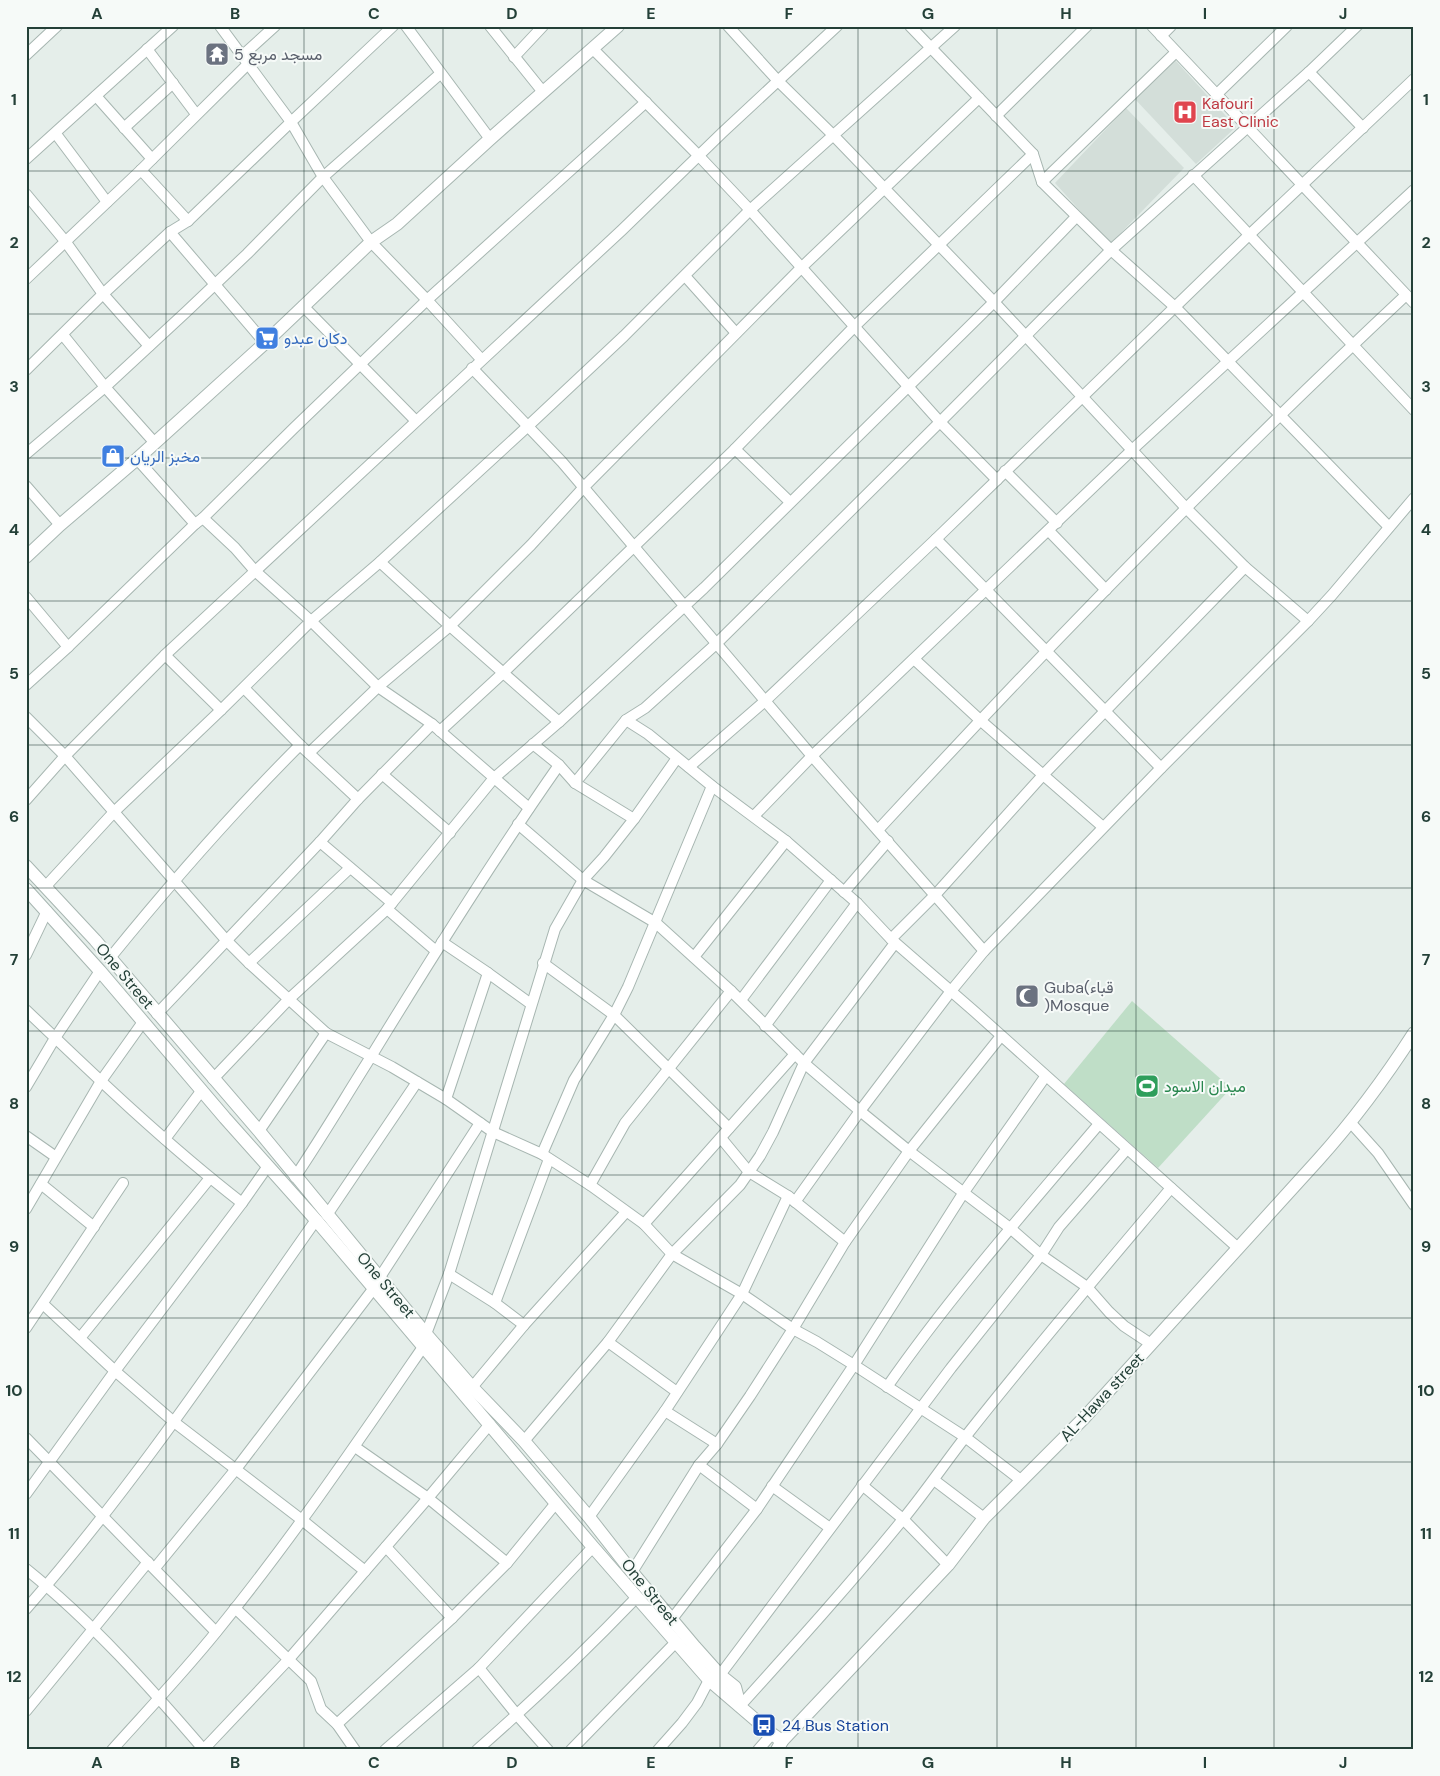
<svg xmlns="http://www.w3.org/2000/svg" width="1440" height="1776" font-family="'DM Sans',Vazirmatn,sans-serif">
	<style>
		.built { fill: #d3ded9 }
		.green { fill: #bfdec7 }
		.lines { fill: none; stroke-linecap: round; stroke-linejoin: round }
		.minor-casing { stroke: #a7b6b1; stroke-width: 12 }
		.tertiary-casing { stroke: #a7b6b1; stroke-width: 14 }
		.minor { stroke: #fff; stroke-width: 10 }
		.tertiary { stroke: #fff; stroke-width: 12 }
		.grid { fill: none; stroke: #244038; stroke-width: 1; stroke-opacity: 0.55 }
		.labels { text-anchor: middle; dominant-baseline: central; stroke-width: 4; stroke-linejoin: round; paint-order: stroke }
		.worship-label { font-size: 16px; fill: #5b616d; stroke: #f6faf8; text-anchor: start }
		.health-label { font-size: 16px; fill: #be3a42; stroke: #f6faf8; text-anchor: start }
		.shop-label { font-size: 16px; fill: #366cbe; stroke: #f6faf8; text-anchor: start }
		.street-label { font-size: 16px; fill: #244038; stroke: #f6faf8 }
		.leisure-label { font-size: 16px; fill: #27864d; stroke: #f6faf8; text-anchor: start }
		.transit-label { font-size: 16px; fill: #164399; stroke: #f6faf8; text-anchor: start }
		.neatline { fill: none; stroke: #244038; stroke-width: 2 }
		.grid-label { font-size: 16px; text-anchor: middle; font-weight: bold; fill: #244038 }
	</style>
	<rect width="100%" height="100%" fill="#e5eeea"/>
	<!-- built -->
	<g class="built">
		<polygon points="1175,60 1236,127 1196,164 1134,98"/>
		<polygon points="1126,108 1184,168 1110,244 1055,183"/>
	</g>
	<!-- green -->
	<polygon class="green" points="1132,1001 1231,1088 1158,1168 1064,1084"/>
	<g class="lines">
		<!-- minor casing -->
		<g class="minor-casing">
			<g id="minor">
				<polyline points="220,26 291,122 323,177 371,242 427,300 481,359"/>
				<polyline points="406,26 490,139"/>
				<polyline points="490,26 543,92"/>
				<polyline points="728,26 779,82 833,135 994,302 1186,508 1245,567 1308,621"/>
				<polyline points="910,26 1033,154 1042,182 1111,250 1175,307 1389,527"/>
				<polyline points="1152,26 1414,303"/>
				<polyline points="1161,36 1171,26"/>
				<polyline points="147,49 196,114"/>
				<polyline points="593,49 698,155 750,210 940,422 997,480"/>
				<polyline points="26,55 57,26"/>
				<polyline points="242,56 275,26"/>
				<polyline points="514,57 543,26"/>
				<polyline points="1309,72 1363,128"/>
				<polyline points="1216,95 1287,26"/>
				<polyline points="96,96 152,159"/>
				<polyline points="996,116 1087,26"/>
				<polyline points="124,128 173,83"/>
				<polyline points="56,134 107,202"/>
				<polyline points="26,159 173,26"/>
				<polyline points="141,170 188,221"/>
				<polyline points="1193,175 1414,410"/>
				<polyline points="1042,182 1176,52"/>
				<polyline points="26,194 65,241 103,294 149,346"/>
				<polyline points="170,232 265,343"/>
				<polyline points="685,276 736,333"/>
				<polyline points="26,279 141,170 248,64"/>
				<polyline points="303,306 416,421"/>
				<polyline points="63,335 105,387 154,442"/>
				<polyline points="472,368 562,462 812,756 984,951"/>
				<polyline points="26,370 103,294 170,232 188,221 291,122 393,26"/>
				<polyline points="735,449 790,502"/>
				<polyline points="26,454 105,387 186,312 247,254 323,177 440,74"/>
				<polyline points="137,459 195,524"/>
				<polyline points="1005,471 1057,523"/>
				<polyline points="26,486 60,525"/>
				<polyline points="203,518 235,548 255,571 311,621 378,687 432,724 529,808"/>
				<polyline points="1049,531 1106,590"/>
				<polyline points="936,539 1161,768"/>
				<polyline points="380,562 450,626 559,722"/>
				<polyline points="26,597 68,647"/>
				<polyline points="165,655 221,710"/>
				<polyline points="914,659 980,720 1103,827"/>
				<polyline points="26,685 68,647 195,524 203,518 295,427 427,300 646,102"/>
				<polyline points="244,688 300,745 358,799"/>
				<polyline points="26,717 65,756 226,940 249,963 326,1033 392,1067 446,1099 493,1132 542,1154 590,1185 644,1224 672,1254 742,1294 793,1329 817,1342 854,1365 965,1437 1022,1481"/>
				<polyline points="626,720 648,734 712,786 786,841 857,903 891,939 975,1012 1238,1248"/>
				<polyline points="440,731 503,673 735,449 855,326 1033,154"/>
				<polyline points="533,744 559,765 575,783 634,819"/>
				<polyline points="309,753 378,687 450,626 531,545 584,487 801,268 979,98"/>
				<polyline points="689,767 765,701 936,539 1248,236 1414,79"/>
				<polyline points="382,774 450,833"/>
				<polyline points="575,783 626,720 645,708 716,644 940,422 1111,250 1309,72 1357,26"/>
				<polyline points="26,800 65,756 165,655 622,230 723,132 837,26"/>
				<polyline points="754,816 812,756 1133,449 1414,190"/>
				<polyline points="518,824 583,880 656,923 731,991 804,1063 860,1111 909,1151 1010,1228 1041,1255 1087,1287 1109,1312 1124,1326 1151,1344"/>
				<path d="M878,830C1048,646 1223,466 1406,295"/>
				<polyline points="320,842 392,903"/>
				<polyline points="46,886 114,812 221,710 311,621 380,562 527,427 624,336 750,210 955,26"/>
				<polyline points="844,892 888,841"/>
				<polyline points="387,909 436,951"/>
				<polyline points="891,939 936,894 1043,775 1245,567"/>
				<polyline points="442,942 488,973 531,1004"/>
				<polyline points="26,955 47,911"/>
				<polyline points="694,957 786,841"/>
				<path d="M110,958C171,883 232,813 300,745"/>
				<polyline points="249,963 350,868"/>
				<polyline points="543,963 614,1015 729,1128"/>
				<polyline points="741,1000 831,880"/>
				<path d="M26,1010C96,1077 166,1144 242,1203"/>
				<polyline points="157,1014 320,842 358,799 432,724"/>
				<polyline points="765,1026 857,903"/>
				<polyline points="213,1079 289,999 387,909 494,778 559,722 704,588 994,302 1076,217"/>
				<polyline points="26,1087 55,1038 100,971"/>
				<polyline points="446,1099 488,973"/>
				<polyline points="1351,1123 1378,1153 1414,1205"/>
				<polyline points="259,1131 326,1033"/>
				<polyline points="26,1136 56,1157"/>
				<polyline points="721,1138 749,1172 788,1196 845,1242"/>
				<polyline points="165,1139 202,1090"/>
				<polyline points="542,1154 574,1080 614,1015 628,987 712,786"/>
				<path d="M295,1177C322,1137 346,1096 372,1055C432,957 493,859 559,765"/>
				<polyline points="41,1184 94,1227"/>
				<polyline points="590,1185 625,1123 731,991"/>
				<polyline points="795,1202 860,1111 951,991 984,951 1161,768 1308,621 1332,595 1414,498"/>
				<polyline points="26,1209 101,1081 143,1022"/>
				<polyline points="327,1215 417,1082"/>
				<polyline points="644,1224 795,1054"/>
				<polyline points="449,1274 495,1303 524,1325"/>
				<polyline points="380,1277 480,1123"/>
				<polyline points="495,1303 549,1159"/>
				<polyline points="43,1304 115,1371 174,1422 302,1520 365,1571"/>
				<polyline points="26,1328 123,1183"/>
				<polyline points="426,1334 449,1274 555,929 583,880 604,857 634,819 677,758"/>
				<polyline points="80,1338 210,1178"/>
				<polyline points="608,1342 677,1392"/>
				<path d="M887,1387C951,1295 1026,1210 1099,1124"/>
				<polyline points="469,1391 524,1325 626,1212"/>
				<polyline points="665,1411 717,1444"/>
				<polyline points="26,1438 216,1632"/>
				<polyline points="524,1441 608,1342 672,1254 740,1185 760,1156 773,1132 804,1063 895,943"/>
				<polyline points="355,1447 428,1498 507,1563"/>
				<polyline points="699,1465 757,1509"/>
				<polyline points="934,1480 984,1518"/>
				<polyline points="862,1485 903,1519 948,1565"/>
				<polyline points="772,1486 830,1528"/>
				<polyline points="26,1494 115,1371 242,1203 268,1166"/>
				<polyline points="589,1517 665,1411 742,1294 788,1196"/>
				<polyline points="386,1547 452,1618"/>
				<polyline points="155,1568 236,1469 374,1288"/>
				<path d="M26,1569C92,1622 149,1686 204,1750"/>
				<polyline points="632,1572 699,1465 717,1444 750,1396 793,1329 845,1242 909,1151 1001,1036"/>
				<polyline points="235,1608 311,1681 321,1709 337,1724 355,1750"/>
				<path d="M26,1609C133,1487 223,1352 316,1220"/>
				<polyline points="672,1619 757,1509 854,1365 964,1192 1045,1077"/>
				<polyline points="479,1668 517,1715 548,1750"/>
				<path d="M740,1706C796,1644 852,1582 904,1518C926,1491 945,1463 966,1436C1032,1352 1102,1270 1171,1188"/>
				<polyline points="26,1711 148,1562"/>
				<polyline points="337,1724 452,1618 507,1563 556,1503"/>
				<polyline points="204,1749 289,1659 428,1498 490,1424"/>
				<path d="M112,1750C147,1711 184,1672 217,1631C291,1540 357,1443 423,1347"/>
				<polyline points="385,1750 479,1668 593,1547"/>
				<path d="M477,1750C533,1701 586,1650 637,1597"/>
				<polyline points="571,1750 676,1642"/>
				<polyline points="658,1750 682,1723 697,1703 709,1680 720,1675 951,1368 1041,1255 1059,1227 1127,1149"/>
				<polyline points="758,1750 772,1734"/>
			</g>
		</g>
		<!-- tertiary casing -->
		<g class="tertiary-casing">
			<g id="tertiary">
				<polyline points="26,557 60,525 137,459 265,343 371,242 397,224 490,139 618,26"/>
				<polyline points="26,866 95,940 259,1131 426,1334 472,1387 524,1441 589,1517 632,1572 695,1647 720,1675 735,1687 740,1706"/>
				<polyline points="26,889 100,971 225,1118 316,1220 593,1547 709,1680 772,1734 782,1741"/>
				<path d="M777,1750L782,1741L948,1565L984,1518L1084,1418L1318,1160C1354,1120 1385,1078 1414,1033"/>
			</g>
		</g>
		<!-- minor -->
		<use href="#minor" class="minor"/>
		<!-- tertiary -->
		<use href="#tertiary" class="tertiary"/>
	</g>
	<!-- grid -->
	<path class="grid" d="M166,26V1750M304,26V1750M443,26V1750M582,26V1750M720,26V1750M858,26V1750M997,26V1750M1136,26V1750M1274,26V1750M26,171H1414M26,314H1414M26,458H1414M26,601H1414M26,745H1414M26,888H1414M26,1031H1414M26,1175H1414M26,1318H1414M26,1462H1414M26,1605H1414"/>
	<!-- icons -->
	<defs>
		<g id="temple-square" transform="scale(1.25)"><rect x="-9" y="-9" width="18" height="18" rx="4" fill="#6b7280" stroke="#f6faf8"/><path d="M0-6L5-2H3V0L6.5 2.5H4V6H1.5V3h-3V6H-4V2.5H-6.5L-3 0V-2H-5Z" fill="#fff"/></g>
		<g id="hospital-square" transform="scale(1.25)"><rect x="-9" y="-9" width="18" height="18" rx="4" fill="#e0444e" stroke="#f6faf8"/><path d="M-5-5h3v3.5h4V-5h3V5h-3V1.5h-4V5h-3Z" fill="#fff"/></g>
		<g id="supermarket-square" transform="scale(1.25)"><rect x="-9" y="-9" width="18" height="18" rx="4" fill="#3f7fe0" stroke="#f6faf8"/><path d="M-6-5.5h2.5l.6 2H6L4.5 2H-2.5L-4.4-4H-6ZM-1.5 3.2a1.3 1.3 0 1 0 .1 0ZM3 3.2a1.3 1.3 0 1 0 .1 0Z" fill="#fff"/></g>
		<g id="shop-square" transform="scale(1.25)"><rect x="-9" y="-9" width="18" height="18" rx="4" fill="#3f7fe0" stroke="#f6faf8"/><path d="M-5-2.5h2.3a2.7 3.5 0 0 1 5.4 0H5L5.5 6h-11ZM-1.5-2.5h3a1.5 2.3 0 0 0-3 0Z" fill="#fff"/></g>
		<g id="mosque-square" transform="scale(1.25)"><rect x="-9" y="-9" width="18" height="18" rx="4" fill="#6b7280" stroke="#f6faf8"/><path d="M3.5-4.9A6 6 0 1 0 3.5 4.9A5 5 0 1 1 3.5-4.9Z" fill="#fff"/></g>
		<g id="stadium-square" transform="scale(1.25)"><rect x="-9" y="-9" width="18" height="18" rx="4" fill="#2e9e5b" stroke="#f6faf8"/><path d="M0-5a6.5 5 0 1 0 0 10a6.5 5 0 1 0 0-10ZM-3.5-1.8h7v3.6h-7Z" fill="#fff"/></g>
		<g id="bus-square" transform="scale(1.25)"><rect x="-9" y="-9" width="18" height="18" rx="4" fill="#1a4fb4" stroke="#f6faf8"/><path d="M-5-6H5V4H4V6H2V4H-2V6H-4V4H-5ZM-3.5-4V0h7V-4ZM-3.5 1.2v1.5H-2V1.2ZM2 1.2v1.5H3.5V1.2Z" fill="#fff"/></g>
	</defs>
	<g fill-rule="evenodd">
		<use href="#temple-square" x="217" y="54"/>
		<use href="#hospital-square" x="1185" y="112"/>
		<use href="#supermarket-square" x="267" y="338"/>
		<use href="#shop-square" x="113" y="456"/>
		<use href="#mosque-square" x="1027" y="996"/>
		<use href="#stadium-square" x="1147" y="1086"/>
		<use href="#bus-square" x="764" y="1725"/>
	</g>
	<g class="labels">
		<!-- worship labels -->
		<g class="worship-label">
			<text x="234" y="54">مسجد مربع 5</text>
			<text x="1044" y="987">Guba(قباء<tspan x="1044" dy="18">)Mosque</tspan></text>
		</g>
		<!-- health labels -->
		<g class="health-label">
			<text x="1202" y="103">Kafouri<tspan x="1202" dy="18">East Clinic</tspan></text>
		</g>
		<!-- shop labels -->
		<g class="shop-label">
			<text x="284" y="338">دكان عبدو</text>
			<text x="130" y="456">مخبز الريان</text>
		</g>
		<!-- street labels -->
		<g class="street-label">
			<text transform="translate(125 976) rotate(50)">One Street</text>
			<text transform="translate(386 1285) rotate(50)">One Street</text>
			<text transform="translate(1102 1397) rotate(-47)">AL-Hawa street</text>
			<text transform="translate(650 1592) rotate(51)">One Street</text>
		</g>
		<!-- leisure labels -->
		<g class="leisure-label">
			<text x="1164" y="1086">ميدان الاسود</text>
		</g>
		<!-- transit labels -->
		<g class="transit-label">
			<text x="782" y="1725">24 Bus Station</text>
		</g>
	</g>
	<!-- border -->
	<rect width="1440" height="1776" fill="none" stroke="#f6faf8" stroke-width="55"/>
	<rect x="28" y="28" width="1384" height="1720" class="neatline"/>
	<g class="grid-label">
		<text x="97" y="19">A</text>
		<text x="235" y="19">B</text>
		<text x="374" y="19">C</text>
		<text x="512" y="19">D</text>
		<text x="651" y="19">E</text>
		<text x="789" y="19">F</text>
		<text x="928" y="19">G</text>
		<text x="1066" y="19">H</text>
		<text x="1205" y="19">I</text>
		<text x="1343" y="19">J</text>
		<text x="14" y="105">1</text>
		<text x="1426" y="105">1</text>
		<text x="14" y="248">2</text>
		<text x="1426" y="248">2</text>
		<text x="14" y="392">3</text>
		<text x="1426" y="392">3</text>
		<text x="14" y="535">4</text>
		<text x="1426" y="535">4</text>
		<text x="14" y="679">5</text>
		<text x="1426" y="679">5</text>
		<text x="14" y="822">6</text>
		<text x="1426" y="822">6</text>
		<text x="14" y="965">7</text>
		<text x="1426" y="965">7</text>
		<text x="14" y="1109">8</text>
		<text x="1426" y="1109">8</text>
		<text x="14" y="1252">9</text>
		<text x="1426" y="1252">9</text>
		<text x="14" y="1396">10</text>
		<text x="1426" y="1396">10</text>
		<text x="14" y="1539">11</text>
		<text x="1426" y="1539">11</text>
		<text x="14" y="1682">12</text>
		<text x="1426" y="1682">12</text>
		<text x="97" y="1768">A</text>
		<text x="235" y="1768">B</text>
		<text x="374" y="1768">C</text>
		<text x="512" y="1768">D</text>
		<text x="651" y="1768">E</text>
		<text x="789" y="1768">F</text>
		<text x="928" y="1768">G</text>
		<text x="1066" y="1768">H</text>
		<text x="1205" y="1768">I</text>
		<text x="1343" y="1768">J</text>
	</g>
</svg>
